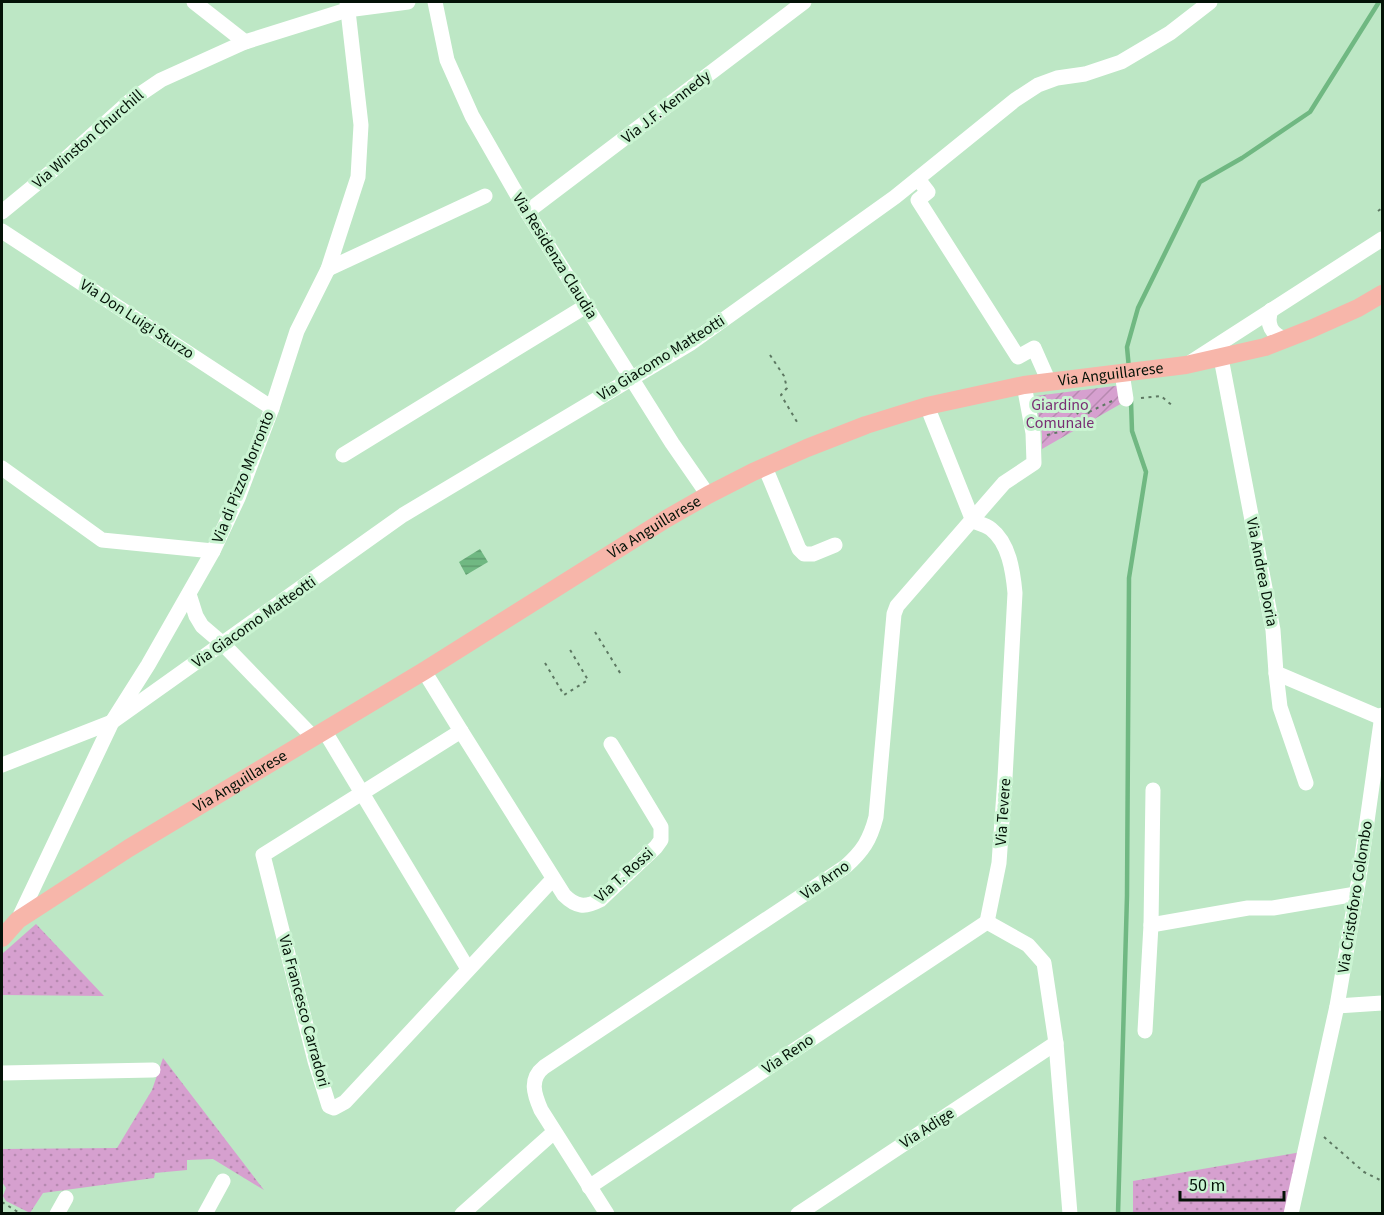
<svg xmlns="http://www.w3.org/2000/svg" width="1384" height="1215" font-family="'Source Sans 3',sans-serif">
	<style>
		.grass { fill: url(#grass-dots) }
		.garden { fill: url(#garden-furrows) }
		.water { fill: url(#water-rules) }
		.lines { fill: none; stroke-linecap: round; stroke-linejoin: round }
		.stream { stroke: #70b882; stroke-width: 4.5 }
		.path { stroke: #5d7862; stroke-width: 2; stroke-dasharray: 3 4.5; stroke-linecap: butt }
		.minor { stroke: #fff; stroke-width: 15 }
		.major { stroke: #f7b6aa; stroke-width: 18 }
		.labels { text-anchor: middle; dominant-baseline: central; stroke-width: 6; stroke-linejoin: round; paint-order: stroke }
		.street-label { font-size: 16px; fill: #041207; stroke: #caf4d2 }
		.park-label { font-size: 16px; fill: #792e74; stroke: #caf4d2 }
	</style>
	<defs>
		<pattern id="grass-dots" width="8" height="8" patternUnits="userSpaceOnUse" patternTransform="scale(1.5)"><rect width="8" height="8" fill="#d6a0cf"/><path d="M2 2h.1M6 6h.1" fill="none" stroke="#b689b0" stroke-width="1.8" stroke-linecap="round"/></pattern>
		<pattern id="garden-furrows" width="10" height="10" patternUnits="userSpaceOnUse" patternTransform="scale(1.5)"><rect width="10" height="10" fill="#d6a0cf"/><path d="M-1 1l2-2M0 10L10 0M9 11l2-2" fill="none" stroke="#b689b0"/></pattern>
		<pattern id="water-rules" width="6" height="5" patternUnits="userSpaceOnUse" patternTransform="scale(1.5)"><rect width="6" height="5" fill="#70b882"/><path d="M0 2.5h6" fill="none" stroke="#5f9d6f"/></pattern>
	</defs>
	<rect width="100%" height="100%" fill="#bde7c5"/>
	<!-- grass -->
	<g class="grass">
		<polygon points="36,924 104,996 2,995 2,954"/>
		<polygon points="163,1058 264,1190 213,1159 187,1160 187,1170 155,1173 154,1178 43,1193 30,1213 6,1201 3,1196 6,1188 2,1182 2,1149 117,1148 152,1090"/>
		<polygon points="1307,1151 1294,1213 1133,1214 1133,1181"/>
	</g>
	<!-- garden -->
	<polygon class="garden" points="1123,385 1124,402 1042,449 1042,434 1035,396"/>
	<!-- water -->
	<polygon class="water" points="480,549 488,562 466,575 459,562"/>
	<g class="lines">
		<!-- stream -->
		<g class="stream">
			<polyline points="1129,369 1127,347 1138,308 1200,182 1242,158 1310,112 1379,2"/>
			<polyline points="1118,1214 1127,896 1129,578 1146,472 1132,431 1131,401"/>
		</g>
		<!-- path -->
		<g class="path">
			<polyline points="1378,211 1382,208"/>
			<polyline points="770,355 784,376 787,388 781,395 797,422"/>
			<polyline points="1141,398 1161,396 1174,407"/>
			<circle cx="1083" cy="411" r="6"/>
			<polyline points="1089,412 1112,401"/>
			<path d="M1047,435C1064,430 1071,433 1083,417"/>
			<polyline points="595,632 622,676"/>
			<polyline points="545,663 564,695 588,680 569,648"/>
			<polyline points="1324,1137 1364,1172 1382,1181"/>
			<polyline points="2,1202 21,1214"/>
		</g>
		<!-- minor -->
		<g class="minor">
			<polyline points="194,2 245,42"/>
			<polyline points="435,2 447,60 472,116 527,212 586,306 672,443 708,495"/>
			<polyline points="918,179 928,192 918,200 1018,357 1034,348 1049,382"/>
			<polyline points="2,212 52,171 130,101 161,80 245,42 347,10 408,2"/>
			<polyline points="527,212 804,2"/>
			<polyline points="2,231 272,408"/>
			<polyline points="328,269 485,196"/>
			<path d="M1271,310C1266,324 1271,335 1286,339"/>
			<polyline points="1221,358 1273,630 1276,673 1382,718"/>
			<polyline points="1191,362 1382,239"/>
			<polyline points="1122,373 1126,399"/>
			<path d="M927,406L973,521C978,523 986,525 991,529C1009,543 1013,571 1015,593L1005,778L999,863L987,922"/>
			<polyline points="343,455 586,306"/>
			<polyline points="765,467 799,549 804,554 813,554 835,545"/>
			<polyline points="2,468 102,540 213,551"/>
			<polyline points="189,594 196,616 202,626 223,644 312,736"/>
			<polyline points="424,671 461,731"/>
			<polyline points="1276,673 1280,707 1306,783"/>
			<polyline points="324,730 468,969"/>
			<polyline points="2,765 112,722 403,515 691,343 895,197 1015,100 1038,85 1057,78 1085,74 1121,62 1170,33 1210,2"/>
			<path d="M553,879L345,1102L334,1108L329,1106L315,1061L263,855L461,731L564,895C576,907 585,908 600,900L656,847L661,840V827L611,744"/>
			<polyline points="18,920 112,722 148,665 213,551 238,498 272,408 297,331 328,269 358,177 361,125 347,2"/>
			<polyline points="987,922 1028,945 1044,963 1056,1043 1070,1214"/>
			<polyline points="1151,925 1248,908 1273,908 1356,894"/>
			<polyline points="1337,1006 1382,1003"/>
			<polyline points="1145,1031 1151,925 1153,790"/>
			<polyline points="2,1073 153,1070"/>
			<polyline points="589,1187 987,922"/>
			<polyline points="57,1214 66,1198"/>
			<polyline points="205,1214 223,1181"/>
			<polyline points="462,1214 554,1132"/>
			<path d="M607,1214L541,1110C534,1094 529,1079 544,1067L845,867C863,851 870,840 876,817L894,614L897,606L1004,483L1034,463L1033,433L1024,385"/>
			<polyline points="798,1214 1056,1043"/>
			<polyline points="1291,1214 1337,1006 1359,878 1382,715"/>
		</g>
		<!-- major -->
		<path class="major" id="s1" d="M2,938L18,920L129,848L424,671L666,519L708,495L753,472L807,448L866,425L927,406L1024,385L1186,365L1265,347L1311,329L1358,308L1382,294"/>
	</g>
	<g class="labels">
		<!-- street labels -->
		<g class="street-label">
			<text transform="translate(666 107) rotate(-38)">Via J.F. Kennedy</text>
			<text transform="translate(88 139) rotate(-41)">Via Winston Churchill</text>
			<text transform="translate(555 256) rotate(58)">Via Residenza Claudia</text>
			<text transform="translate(137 319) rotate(33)">Via Don Luigi Sturzo</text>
			<text transform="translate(661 358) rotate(-32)">Via Giacomo Matteotti</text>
			<text stroke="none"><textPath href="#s1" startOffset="1258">Via Anguillarese</textPath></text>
			<text transform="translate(243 477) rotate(-68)">Via di Pizzo Morronto</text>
			<text stroke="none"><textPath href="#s1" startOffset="772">Via Anguillarese</textPath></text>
			<text transform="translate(1262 572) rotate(79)">Via Andrea Doria</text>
			<text transform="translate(254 622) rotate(-35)">Via Giacomo Matteotti</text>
			<text stroke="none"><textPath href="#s1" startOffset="286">Via Anguillarese</textPath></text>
			<text transform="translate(1003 812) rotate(-86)">Via Tevere</text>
			<text transform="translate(624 875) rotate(-42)">Via T. Rossi</text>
			<text transform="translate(825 880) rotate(-35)">Via Arno</text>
			<text transform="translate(1355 897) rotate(-81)">Via Cristoforo Colombo</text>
			<text transform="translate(304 1011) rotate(75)">Via Francesco Carradori</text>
			<text transform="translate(788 1054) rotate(-34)">Via Reno</text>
			<text transform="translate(927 1128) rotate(-33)">Via Adige</text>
		</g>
		<!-- park labels -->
		<g class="park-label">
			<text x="1060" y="405">Giardino<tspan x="1060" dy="18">Comunale</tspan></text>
		</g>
	</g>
	<!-- border -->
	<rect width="1384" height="1215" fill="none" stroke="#041207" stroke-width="6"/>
	<!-- scale -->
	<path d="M1180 1191v9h104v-9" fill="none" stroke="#041207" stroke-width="3"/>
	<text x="1189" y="1191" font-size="18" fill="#041207" stroke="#caf4d2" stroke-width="4.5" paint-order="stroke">50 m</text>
</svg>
